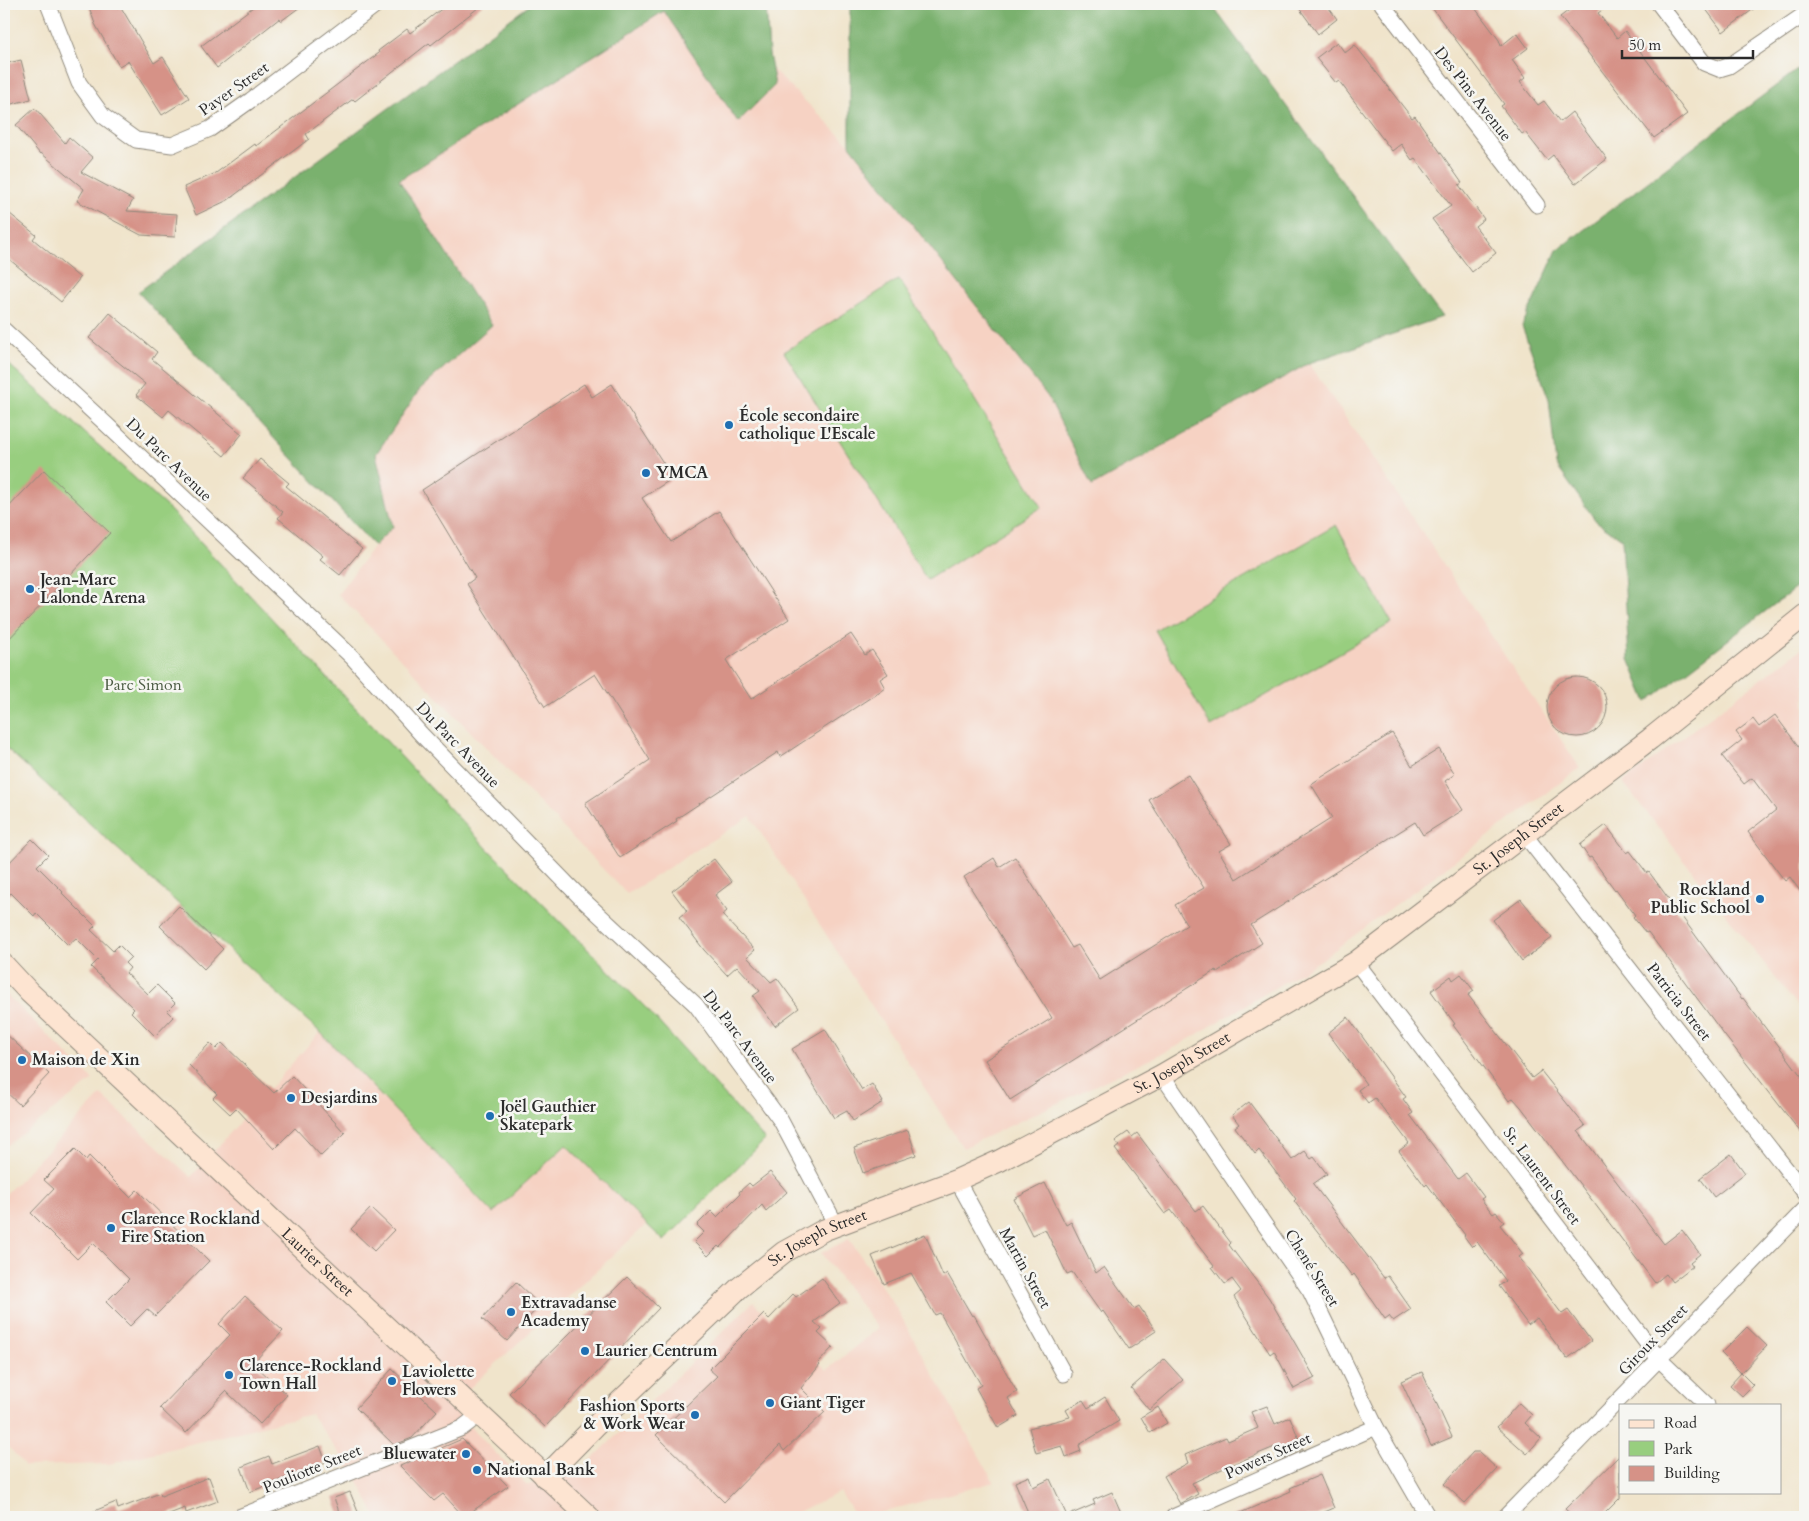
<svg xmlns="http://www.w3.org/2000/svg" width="1809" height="1521" font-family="Cardo,serif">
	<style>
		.built { fill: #f6d2c3 }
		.green { fill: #98ce7f; stroke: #627c55 }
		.forest { fill: #7ab16e; stroke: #526e4c }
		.building { fill: #d69287 }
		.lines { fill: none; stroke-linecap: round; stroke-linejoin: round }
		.street-casing { stroke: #8e887b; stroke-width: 17 }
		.secondary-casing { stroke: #8e887b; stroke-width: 23 }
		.street { stroke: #fff; stroke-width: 15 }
		.secondary { stroke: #fde4d1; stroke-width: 21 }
		.poi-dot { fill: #1f6fb2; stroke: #f6f6f2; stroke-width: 2 }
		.labels { text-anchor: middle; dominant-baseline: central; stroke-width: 5; stroke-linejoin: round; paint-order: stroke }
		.street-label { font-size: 16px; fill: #2b2b2b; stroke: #f6f6f2 }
		.poi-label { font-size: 16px; font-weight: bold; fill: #2b2b2b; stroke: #f6f6f2; text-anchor: start }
		.park-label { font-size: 16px; fill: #4c5c44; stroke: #f6f6f2 }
	</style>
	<rect width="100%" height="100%" fill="#f6f6f2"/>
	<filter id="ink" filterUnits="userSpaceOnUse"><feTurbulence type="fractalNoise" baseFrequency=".02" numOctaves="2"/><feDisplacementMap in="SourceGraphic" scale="10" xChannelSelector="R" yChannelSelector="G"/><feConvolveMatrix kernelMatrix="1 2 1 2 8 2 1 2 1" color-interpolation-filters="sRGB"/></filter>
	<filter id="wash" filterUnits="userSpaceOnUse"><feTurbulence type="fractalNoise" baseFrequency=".0096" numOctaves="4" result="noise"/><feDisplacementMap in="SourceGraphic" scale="20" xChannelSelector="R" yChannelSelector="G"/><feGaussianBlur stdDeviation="1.12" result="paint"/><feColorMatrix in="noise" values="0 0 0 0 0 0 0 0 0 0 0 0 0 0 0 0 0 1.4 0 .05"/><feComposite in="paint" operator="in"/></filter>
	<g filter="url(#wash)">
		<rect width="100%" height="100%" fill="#f0e4cb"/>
		<!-- built -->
		<g class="built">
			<polygon points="667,4 706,4 850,145 1048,397 1092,486 1309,363 1580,768 1321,960 1176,1047 963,1148 750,816 627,894 338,594 374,546 393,527 376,454 420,389 491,325 399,180"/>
			<polygon points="1805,646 1805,1016 1623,782"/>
			<polygon points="4,992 93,1080 4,1148"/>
			<polygon points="320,1032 493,1213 566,1145 647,1224 450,1406 527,1485 577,1474 753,1302 827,1370 878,1328 821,1253 849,1239 895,1306 994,1482 864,1517 856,1517 840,1492 787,1517 376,1517 357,1479 311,1414 109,1464 25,1466 4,1441 4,1196 101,1095 191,1177"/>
		</g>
		<!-- green -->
		<g class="green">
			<polygon points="899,279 1042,507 927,580 784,352"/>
			<polygon points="4,360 168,508 486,847 644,1006 765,1140 664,1241 566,1145 493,1213 320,1032 4,746"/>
			<polygon points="1336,525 1392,623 1211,727 1155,630"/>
		</g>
		<!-- forest -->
		<g class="forest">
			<polygon points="531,4 766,4 769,54 775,85 738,122 664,11 399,180 492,325 420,389 376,454 393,527 374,546 138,292"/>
			<polygon points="850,4 1211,4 1442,317 1309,363 1092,486 1048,397 850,145"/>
			<polygon points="1805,64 1805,581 1647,702 1629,659 1622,539 1596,521 1556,465 1549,399 1522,326 1557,250"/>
		</g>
		<g id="blocks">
			<!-- building -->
			<g class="building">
				<polygon points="88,4 119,4 154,63 163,57 189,98 162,115 128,61 119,66 95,24"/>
				<polygon points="257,4 304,4 281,21 280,18 217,68 201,46"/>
				<polygon points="448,4 483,4 431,45 429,43 355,101 353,99 306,134 309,139 228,200 196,215 184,187 216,173 255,144 256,146 379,53 378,51 407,29 410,33"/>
				<polygon points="1296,4 1326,4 1337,19 1318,34"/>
				<polygon points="1429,4 1472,4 1499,40 1501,46 1517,33 1528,48 1512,60 1525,78 1520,82 1538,105 1544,101 1560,122 1572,112 1607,159 1575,184 1553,155 1547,160 1525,132 1522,134 1501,106 1504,104"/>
				<polygon points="1577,4 1611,4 1598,13 1617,38 1625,31 1687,114 1654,138 1560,17"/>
				<polygon points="1702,4 1760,4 1723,32"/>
				<polygon points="1337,42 1345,53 1355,45 1412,118 1415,116 1462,183 1459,185 1484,219 1475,226 1496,253 1472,272 1432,219 1451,206 1415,158 1412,160 1401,144 1392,151 1339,81 1336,83 1316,58"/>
				<polygon points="21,60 31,99 4,106 4,64"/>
				<polygon points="35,108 65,143 69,137 93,158 81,172 133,200 127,211 177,214 175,237 141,235 77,201 84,189 41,153 40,154 16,125"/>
				<polygon points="4,209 36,235 33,239 80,278 61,302 4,255"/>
				<polygon points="110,313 157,352 152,359 242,434 224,456 169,410 163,417 136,395 145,384 89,338"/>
				<polygon points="584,384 592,397 612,384 673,478 642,498 671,542 719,511 789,619 726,660 751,699 851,634 865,655 872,650 888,674 880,679 885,688 780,757 778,752 676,819 677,821 620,858 585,803 650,760 595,674 545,707 467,584 475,578 422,490"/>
				<polygon points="260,459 289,483 286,486 362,549 340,575 320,559 323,556 278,518 283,512 243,478"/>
				<polygon points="44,470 110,533 4,644 4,512"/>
				<circle cx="1577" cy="707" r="30"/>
				<polygon points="1775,715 1805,755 1805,898 1790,877 1785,881 1748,832 1776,810 1752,778 1744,784 1722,756 1742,740 1736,732 1753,719 1759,727"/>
				<polygon points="1392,733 1412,766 1439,749 1455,774 1445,781 1463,810 1423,835 1415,822 1251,925 1262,943 1217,972 1216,970 1010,1100 985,1060 1052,1018 964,877 994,858 999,867 1015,857 1072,948 1078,945 1100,980 1187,925 1175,905 1204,888 1149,800 1188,775 1231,844 1219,851 1236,879 1332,818 1311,784"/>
				<polygon points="1606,825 1627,853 1630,851 1647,873 1649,872 1723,973 1742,999 1743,998 1805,1081 1805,1138 1725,1036 1648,932 1646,933 1633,917 1635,915 1616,889 1615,890 1591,857 1589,858 1580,845"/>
				<polygon points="32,839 48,855 37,866 63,892 62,893 95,926 91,930 113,951 119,945 131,957 125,963 130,968 126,973 148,994 157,985 175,1003 167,1011 173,1017 155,1036 131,1012 134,1009 91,967 98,960 76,938 68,945 36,913 34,916 11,893 4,900 4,868"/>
				<polygon points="714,859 732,882 715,895 727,911 722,915 755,950 747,957 771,982 777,978 799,1008 775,1026 753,996 760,991 737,966 727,975 704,950 679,917 687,911 672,891"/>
				<polygon points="1521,899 1552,938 1522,961 1493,920"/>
				<polygon points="179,906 223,949 204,969 160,926"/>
				<polygon points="1461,974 1474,991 1468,995 1532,1078 1541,1071 1585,1126 1578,1131 1664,1244 1682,1230 1700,1254 1690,1262 1693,1266 1672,1282 1666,1274 1655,1283 1521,1107 1513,1098 1509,1101 1453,1025 1455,1024 1431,991 1451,976 1453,980"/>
				<polygon points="1348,1017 1406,1097 1403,1099 1413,1113 1410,1115 1458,1179 1466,1173 1484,1197 1481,1199 1493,1214 1496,1212 1504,1222 1500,1225 1523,1254 1519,1257 1562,1314 1568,1310 1591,1341 1567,1359 1537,1318 1528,1325 1499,1286 1506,1281 1477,1242 1472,1247 1464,1236 1465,1235 1427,1184 1425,1186 1399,1151 1409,1143 1375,1098 1368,1103 1358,1090 1366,1084 1328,1033"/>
				<polygon points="825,1029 862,1090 872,1084 883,1102 853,1121 847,1111 834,1118 792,1049"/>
				<polygon points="4,1032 49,1074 20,1105 4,1090"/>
				<polygon points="210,1043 216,1049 222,1043 274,1093 292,1076 345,1133 321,1156 295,1128 274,1149 236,1108 230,1114 213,1098 217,1094 189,1065"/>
				<polygon points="1249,1102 1292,1160 1305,1151 1311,1159 1314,1157 1327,1174 1313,1184 1384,1278 1388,1276 1411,1309 1393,1321 1389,1316 1385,1319 1354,1274 1352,1276 1294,1201 1296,1199 1259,1150 1255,1154 1235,1127 1239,1124 1232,1115"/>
				<polygon points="908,1130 916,1155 863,1173 854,1148"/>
				<polygon points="1128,1132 1132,1137 1137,1133 1196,1211 1203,1206 1231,1243 1229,1245 1269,1298 1315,1378 1294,1389 1274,1351 1270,1354 1234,1297 1241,1291 1232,1279 1225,1284 1212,1267 1214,1266 1171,1210 1165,1214 1115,1149 1119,1146 1115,1141"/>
				<polygon points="75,1149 86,1160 89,1156 130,1197 137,1190 209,1261 155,1316 147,1309 130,1326 106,1302 129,1279 93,1243 77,1259 31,1213 54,1189 44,1180"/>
				<polygon points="1731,1154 1745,1173 1714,1197 1700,1178"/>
				<polygon points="770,1172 787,1192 766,1211 762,1205 720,1248 718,1246 708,1256 694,1242 704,1232 697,1225 711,1211 717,1217 740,1194 739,1192 749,1183 752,1186"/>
				<polygon points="1045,1183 1066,1225 1071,1222 1096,1273 1104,1267 1134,1309 1139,1306 1156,1331 1129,1349 1103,1311 1101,1313 1072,1272 1067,1274 1045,1229 1032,1235 1014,1199"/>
				<polygon points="371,1208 394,1230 374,1251 351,1229"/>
				<polygon points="925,1234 943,1276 947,1273 972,1316 974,1315 1017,1392 1008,1398 1018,1416 998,1428 976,1388 981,1385 940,1313 935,1315 911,1273 884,1284 872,1256"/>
				<polygon points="627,1277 659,1308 545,1427 509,1393"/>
				<polygon points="822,1278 840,1303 814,1322 822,1329 818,1333 833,1347 818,1363 820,1365 801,1388 825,1412 784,1451 780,1445 724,1502 656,1435 717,1376 709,1369 764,1314 769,1319 793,1294 796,1297"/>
				<polygon points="516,1282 540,1305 507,1341 482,1319"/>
				<polygon points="245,1296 283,1331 253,1363 287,1395 260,1424 226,1391 186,1433 160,1408 230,1335 219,1324"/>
				<polygon points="1747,1327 1767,1346 1741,1373 1721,1353"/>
				<polygon points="1164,1359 1183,1380 1149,1410 1131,1388"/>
				<polygon points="392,1369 437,1411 412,1438 394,1445 356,1408"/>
				<polygon points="1422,1372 1452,1437 1431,1446 1401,1381"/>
				<polygon points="1741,1373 1753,1385 1742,1396 1730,1385"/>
				<polygon points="1105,1397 1119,1421 1079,1445 1081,1451 1066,1457 1062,1446 1036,1453 1029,1428 1070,1417 1066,1410 1083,1400 1088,1408"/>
				<polygon points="1519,1403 1532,1415 1525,1423 1541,1438 1527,1454 1497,1427"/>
				<polygon points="1267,1406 1275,1424 1290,1417 1303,1449 1282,1458 1277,1446 1222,1469 1192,1483 1198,1494 1180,1504 1164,1476 1188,1463 1185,1455 1226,1437 1228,1441 1258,1428 1251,1412"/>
				<polygon points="1158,1407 1167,1423 1150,1433 1141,1417"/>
				<polygon points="462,1439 508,1486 464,1517 443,1494 434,1501 400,1466"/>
				<polygon points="320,1446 326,1462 250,1492 241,1467 269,1456 272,1464"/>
				<polygon points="1473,1452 1479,1452 1497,1469 1465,1503 1444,1484"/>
				<polygon points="1620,1455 1620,1498 1601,1517 1574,1517 1565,1509"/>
				<polygon points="1320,1475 1334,1508 1313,1517 1231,1517 1291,1491 1290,1488"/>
				<polygon points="1029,1476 1033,1487 1050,1479 1067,1516 1095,1504 1093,1500 1112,1492 1123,1517 1030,1517 1015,1482"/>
				<polygon points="209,1477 218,1501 186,1513 185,1508 161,1517 80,1517 116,1502 118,1509 160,1493 161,1496"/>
				<polygon points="350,1492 360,1517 341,1517 334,1498"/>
			</g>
		</g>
	</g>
	<g filter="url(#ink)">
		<use href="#blocks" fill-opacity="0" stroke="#8e887b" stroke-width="1"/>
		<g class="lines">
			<!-- street casing -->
			<g class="street-casing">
				<g id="street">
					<polyline points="48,4 79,83 103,116 136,140 172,145 210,129 251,100 377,4"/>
					<polyline points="1382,4 1537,205"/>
					<polyline points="1659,4 1704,63 1719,69 1729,66 1805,14"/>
					<polyline points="4,330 106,424 352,657 421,734 580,897 696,1005 781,1121 836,1225"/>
					<polyline points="1524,834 1805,1193"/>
					<polyline points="1356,962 1659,1359 1707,1405"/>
					<polyline points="1162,1075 1310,1291 1376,1427 1428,1517"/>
					<polyline points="957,1180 1064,1374"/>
					<polyline points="239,1517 462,1428 479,1415"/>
					<polyline points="1173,1517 1376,1427"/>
					<polyline points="1505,1517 1805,1209"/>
				</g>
			</g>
			<!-- secondary casing -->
			<g class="secondary-casing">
				<g id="secondary">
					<path id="s1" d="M4,965L29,992L589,1517"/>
					<path id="s2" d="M545,1477L611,1410L739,1288L784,1252L824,1230L957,1180L999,1161L1162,1075L1356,962L1650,739L1805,615"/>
				</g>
			</g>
			<!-- street -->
			<use href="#street" class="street"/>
			<!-- secondary -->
			<use href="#secondary" class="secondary"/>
		</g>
	</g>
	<!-- markers -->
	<g class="poi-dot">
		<circle cx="729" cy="425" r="5"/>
		<circle cx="646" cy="473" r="5"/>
		<circle cx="30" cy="589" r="5"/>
		<circle cx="1760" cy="899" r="5"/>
		<circle cx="22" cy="1060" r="5"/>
		<circle cx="291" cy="1098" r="5"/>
		<circle cx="490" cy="1116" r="5"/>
		<circle cx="111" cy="1228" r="5"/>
		<circle cx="511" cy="1312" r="5"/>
		<circle cx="585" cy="1351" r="5"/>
		<circle cx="229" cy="1375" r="5"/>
		<circle cx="392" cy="1381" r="5"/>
		<circle cx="770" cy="1403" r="5"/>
		<circle cx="695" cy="1415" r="5"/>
		<circle cx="466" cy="1454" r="5"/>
		<circle cx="477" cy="1470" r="5"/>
	</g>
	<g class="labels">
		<!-- street labels -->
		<g class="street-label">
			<text transform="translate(234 89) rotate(-35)">Payer Street</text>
			<text transform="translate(1473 94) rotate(52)">Des Pins Avenue</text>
			<text transform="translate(169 460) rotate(44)">Du Parc Avenue</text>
			<text transform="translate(458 745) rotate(46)">Du Parc Avenue</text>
			<text stroke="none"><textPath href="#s2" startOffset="1175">St. Joseph Street</textPath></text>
			<text transform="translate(1679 1002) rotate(52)">Patricia Street</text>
			<text transform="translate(740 1037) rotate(53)">Du Parc Avenue</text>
			<text stroke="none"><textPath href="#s2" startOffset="770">St. Joseph Street</textPath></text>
			<text transform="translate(1542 1176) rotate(53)">St. Laurent Street</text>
			<text stroke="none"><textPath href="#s2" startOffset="365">St. Joseph Street</textPath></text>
			<text stroke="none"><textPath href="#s1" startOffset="432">Laurier Street</textPath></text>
			<text transform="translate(1025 1268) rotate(61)">Martin Street</text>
			<text transform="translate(1312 1268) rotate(58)">Chené Street</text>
			<text transform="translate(1653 1340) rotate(-46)">Giroux Street</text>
			<text transform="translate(1268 1456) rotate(-24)">Powers Street</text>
			<text transform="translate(312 1469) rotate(-22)">Pouliotte Street</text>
		</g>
		<!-- poi labels -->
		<g class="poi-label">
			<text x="739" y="416">École secondaire<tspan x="739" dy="18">catholique L'Escale</tspan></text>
			<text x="656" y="473">YMCA</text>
			<text x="40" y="580">Jean-Marc<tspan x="40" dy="18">Lalonde Arena</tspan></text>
			<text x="1750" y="890" text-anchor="end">Rockland<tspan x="1750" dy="18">Public School</tspan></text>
			<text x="32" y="1060">Maison de Xin</text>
			<text x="301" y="1098">Desjardins</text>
			<text x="500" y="1107">Joël Gauthier<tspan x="500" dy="18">Skatepark</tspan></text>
			<text x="121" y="1219">Clarence Rockland<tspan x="121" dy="18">Fire Station</tspan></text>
			<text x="521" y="1303">Extravadanse<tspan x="521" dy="18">Academy</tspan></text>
			<text x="595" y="1351">Laurier Centrum</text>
			<text x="239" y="1366">Clarence-Rockland<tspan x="239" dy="18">Town Hall</tspan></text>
			<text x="402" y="1372">Laviolette<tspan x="402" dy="18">Flowers</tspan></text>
			<text x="780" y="1403">Giant Tiger</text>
			<text x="685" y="1406" text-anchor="end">Fashion Sports<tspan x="685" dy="18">&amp; Work Wear</tspan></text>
			<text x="456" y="1454" text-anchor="end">Bluewater</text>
			<text x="487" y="1470">National Bank</text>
		</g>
		<!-- park labels -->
		<g class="park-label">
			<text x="143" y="685">Parc Simon</text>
		</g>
	</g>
	<!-- margin -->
	<rect width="1809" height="1521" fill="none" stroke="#f6f6f2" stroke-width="20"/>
	<!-- legend -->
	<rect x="1619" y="1404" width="162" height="90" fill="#f6f6f2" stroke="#a5a5a2"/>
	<rect x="1629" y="1420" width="25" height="8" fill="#fde4d1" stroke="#a5a5a2"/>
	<text x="1664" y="1428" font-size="15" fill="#2b2b2b">Road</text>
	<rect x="1629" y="1441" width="25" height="15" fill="#98ce7f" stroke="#a5a5a2"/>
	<text x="1664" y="1454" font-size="15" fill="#2b2b2b">Park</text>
	<rect x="1629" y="1466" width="25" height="15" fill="#d69287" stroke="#a5a5a2"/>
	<text x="1664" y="1478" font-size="15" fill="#2b2b2b">Building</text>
	<!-- scale -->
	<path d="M1622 50v8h131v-8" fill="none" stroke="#2b2b2b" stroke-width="2.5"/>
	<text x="1629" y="50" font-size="15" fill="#2b2b2b" stroke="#f6f6f2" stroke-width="4" paint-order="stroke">50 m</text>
</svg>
